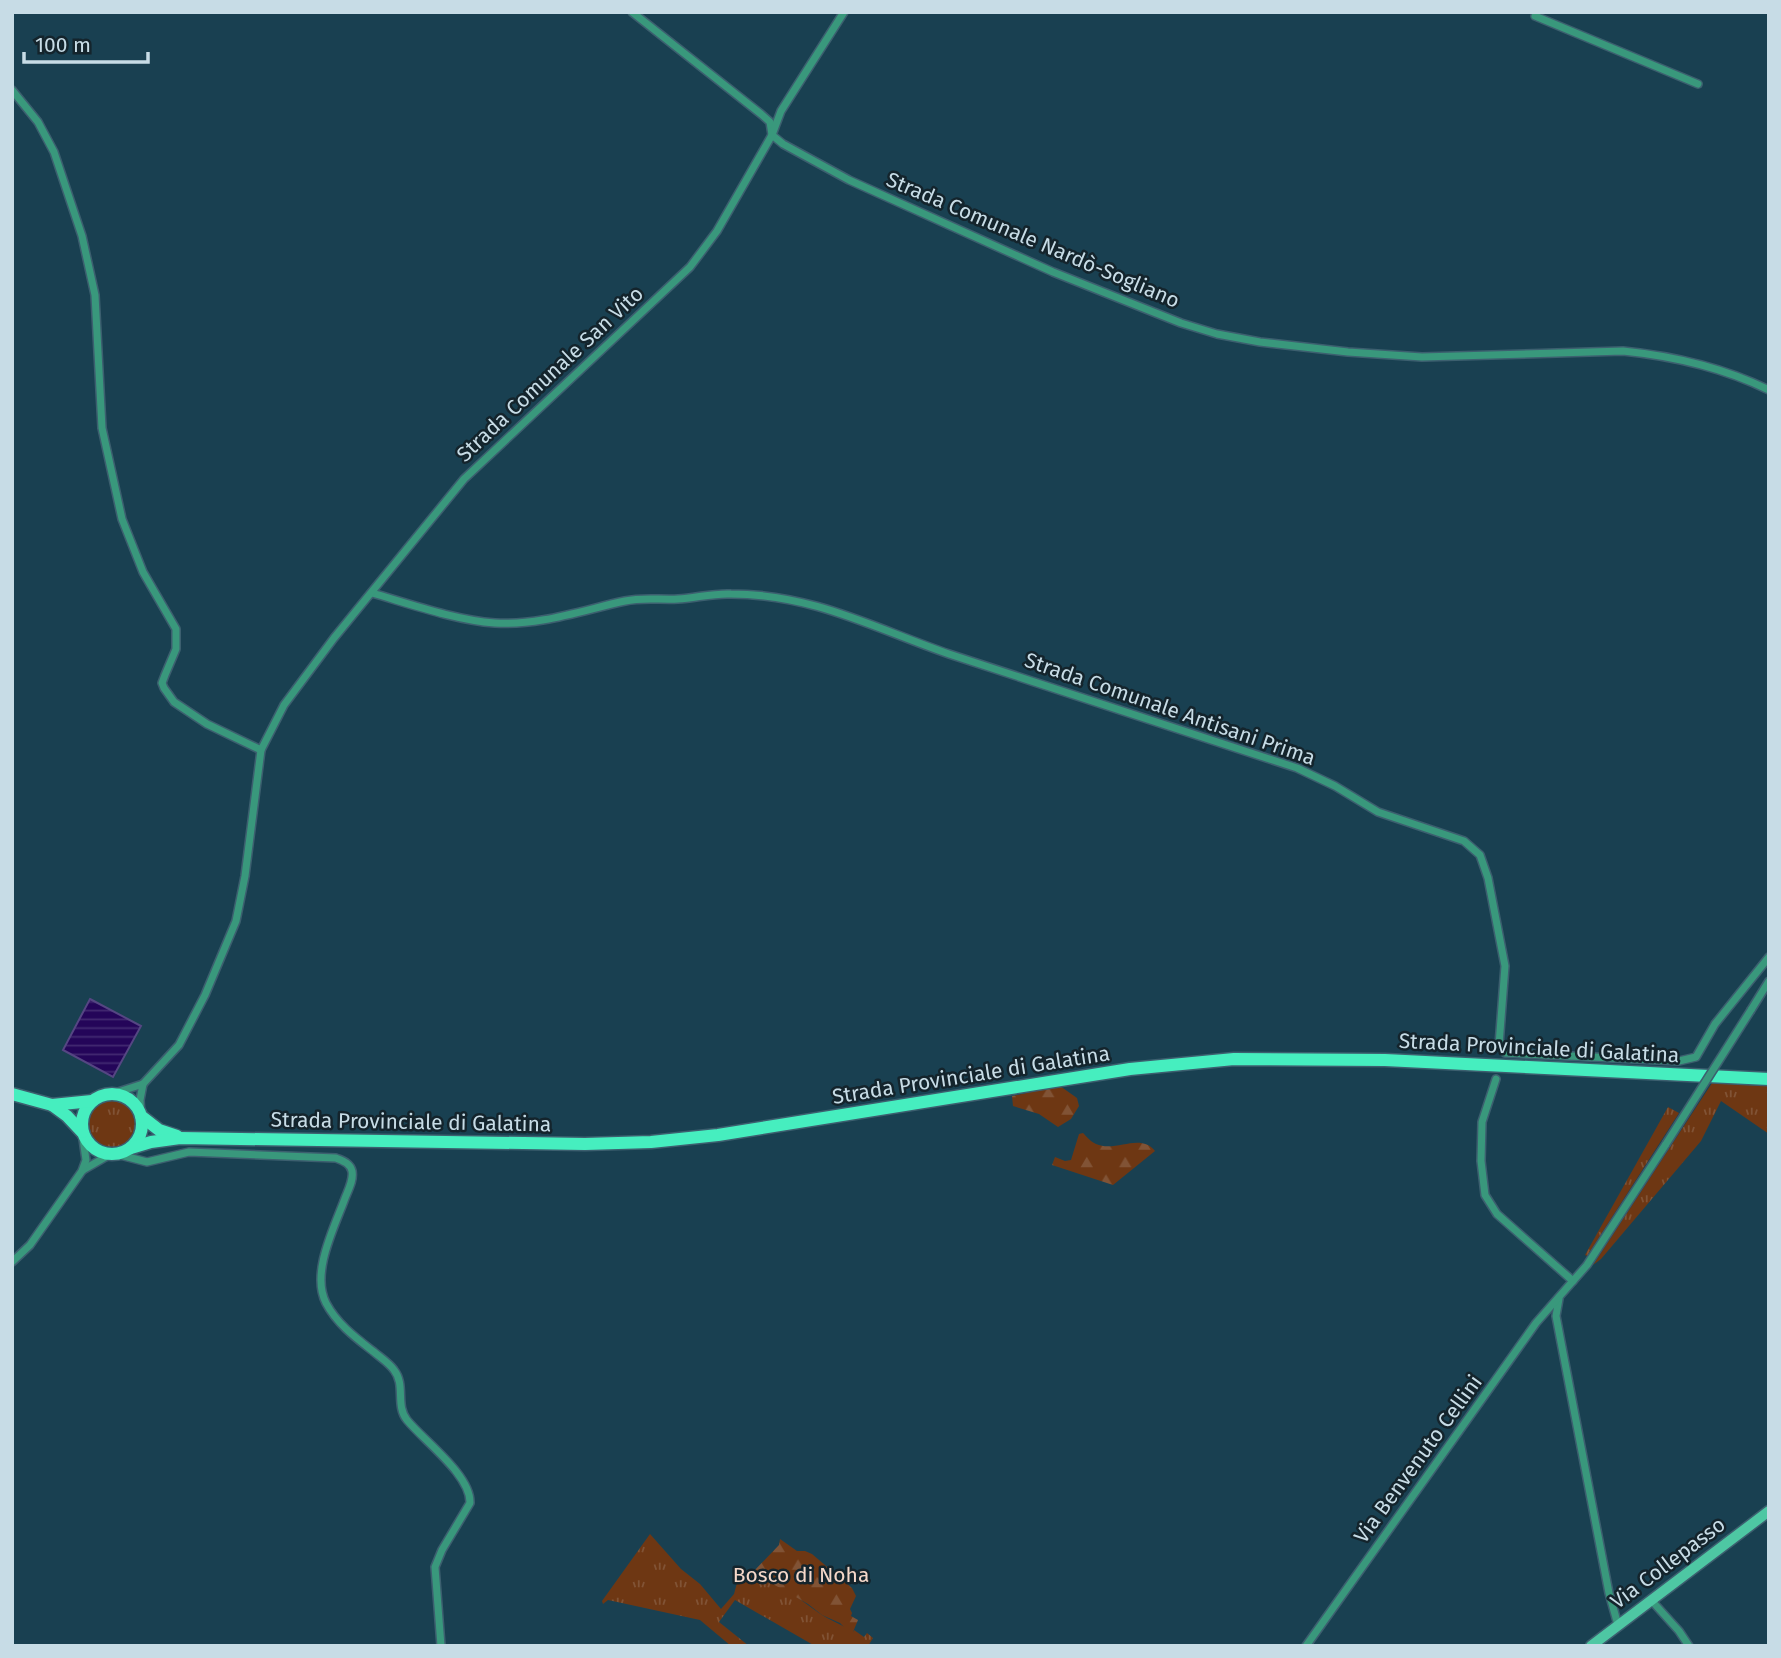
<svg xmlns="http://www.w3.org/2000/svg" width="1781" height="1658" font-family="'Fira Sans',sans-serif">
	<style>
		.grass { fill: url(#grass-tufts) }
		.forest { fill: url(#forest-firs) }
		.water { fill: url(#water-rules); stroke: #554683; stroke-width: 2 }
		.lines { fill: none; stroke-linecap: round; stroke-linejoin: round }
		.street-casing { stroke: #3c5f6f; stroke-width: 10 }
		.secondary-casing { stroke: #3c5f6f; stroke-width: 13 }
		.primary-casing { stroke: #3c5f6f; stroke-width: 15 }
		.street { stroke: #39987c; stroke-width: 7 }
		.secondary { stroke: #4ec7a3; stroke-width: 10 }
		.primary { stroke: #46eebf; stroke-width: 12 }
		.street-bridge-casing { stroke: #3c5f6f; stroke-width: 10; stroke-linecap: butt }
		.street-bridge { stroke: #39987c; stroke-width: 7 }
		.labels { text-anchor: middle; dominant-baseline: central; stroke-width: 5; stroke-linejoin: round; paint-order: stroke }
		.street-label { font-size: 21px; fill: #c7dce6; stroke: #14242c }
		.park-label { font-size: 21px; fill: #f5d8c9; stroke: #14242c }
	</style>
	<defs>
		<pattern id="grass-tufts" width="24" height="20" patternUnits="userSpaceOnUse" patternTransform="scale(1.75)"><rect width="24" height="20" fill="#6e3713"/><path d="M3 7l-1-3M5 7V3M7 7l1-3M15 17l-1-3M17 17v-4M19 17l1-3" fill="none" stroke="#815335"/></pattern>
		<pattern id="forest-firs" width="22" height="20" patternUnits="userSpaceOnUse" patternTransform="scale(1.75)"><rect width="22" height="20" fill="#6e3713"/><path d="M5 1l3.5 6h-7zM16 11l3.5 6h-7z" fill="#815335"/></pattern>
		<pattern id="water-rules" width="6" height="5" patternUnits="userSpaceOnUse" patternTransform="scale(1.75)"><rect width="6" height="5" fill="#240559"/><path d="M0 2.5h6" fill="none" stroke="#422971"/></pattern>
	</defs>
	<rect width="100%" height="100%" fill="#194051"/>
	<!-- grass -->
	<g class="grass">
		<polygon points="1712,1083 1769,1086 1769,1134 1721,1101 1701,1141 1601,1259 1593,1265"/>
		<circle cx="112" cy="1124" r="23"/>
		<polygon points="1668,1107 1679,1113 1587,1256 1585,1255"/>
		<path d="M650,1534L681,1569L700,1584L721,1609L734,1594L737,1583L754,1571L757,1575C779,1583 800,1599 819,1613C829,1620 843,1625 853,1632L854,1630L864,1637L867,1633L873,1638L868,1646H815L735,1600L719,1622L749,1646H731L700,1620L608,1600L603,1604L602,1601Z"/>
	</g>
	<!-- forest -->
	<g class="forest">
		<polygon points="1060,1086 1077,1098 1079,1106 1071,1119 1058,1127 1039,1114 1013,1106 1012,1096"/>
		<path d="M1083,1133C1087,1137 1091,1142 1096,1144C1116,1153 1140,1132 1155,1151L1113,1185L1052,1165L1055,1157L1065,1161L1071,1160L1079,1134Z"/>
		<polygon points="780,1539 797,1551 805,1551 812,1554 852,1588 856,1596 850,1609 852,1613 851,1616 858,1620 853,1632 850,1633 840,1623 822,1615 808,1604 757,1575 754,1571 779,1545"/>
	</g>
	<!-- water -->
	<polygon class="water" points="90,999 141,1026 113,1077 63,1050"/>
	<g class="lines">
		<!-- street casing -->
		<g class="street-casing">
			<g id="street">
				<path d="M632,12L761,114L770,122L772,135L783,144L849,180L1053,272L1181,323L1217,334L1260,342L1348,352L1422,357L1623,351C1673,356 1724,368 1769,390"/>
				<polyline points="1537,12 1535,16 1698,84"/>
				<polyline points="12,90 38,122 54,152 82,236 95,295 102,428 122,519 143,572 176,629 176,649 165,675 162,683 164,688 174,702 207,724 261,750"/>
				<path d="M372,593C410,604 455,620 495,623C539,626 583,610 625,601C643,597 660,600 678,599C696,598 713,593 731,594C813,594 874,628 949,654L1297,768L1335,786L1378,812L1464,841L1480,855L1488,878L1505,966L1499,1045L1505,1053L1679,1061L1696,1057L1715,1024L1769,957"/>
				<polyline points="1751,1010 1769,981"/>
				<polyline points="1496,1079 1482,1122 1481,1161 1485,1195 1497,1214 1573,1281"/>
				<polyline points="115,1093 143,1084 179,1045 205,995 236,921 245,876 261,750 284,705 334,638 464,479 690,267 717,231 772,135 781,111 844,12"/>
				<polyline points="141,1116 140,1100 143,1084"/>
				<path d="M120,1155L147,1162L189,1152L336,1158C343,1161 350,1163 352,1171C354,1181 347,1192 344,1201C333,1230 311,1274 326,1303C337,1324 356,1338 374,1352C381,1358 389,1363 394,1370C406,1385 395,1405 407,1420C424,1441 471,1475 470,1503L442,1550L435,1567L441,1646"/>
				<polyline points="83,1170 109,1155"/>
				<polyline points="12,1262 30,1245 82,1171 86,1160 82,1132"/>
				<polyline points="1559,1299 1556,1316 1609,1593 1618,1625"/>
				<polyline points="1651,1600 1679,1631 1689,1646"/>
				<polyline points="1306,1646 1536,1323 1587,1265 1666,1144"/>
			</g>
		</g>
		<!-- secondary casing -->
		<g class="secondary-casing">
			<polyline id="secondary" points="1591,1646 1769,1511"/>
		</g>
		<!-- primary casing -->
		<g class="primary-casing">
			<g id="primary">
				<circle cx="112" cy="1124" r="30"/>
				<polyline points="12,1094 52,1105 92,1101"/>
				<polyline points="52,1105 67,1116 82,1132"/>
				<polyline points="141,1116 159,1130 177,1136"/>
				<polyline points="131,1148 151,1142 180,1138 585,1144 651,1142 718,1135 1130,1069 1234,1059 1385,1060 1769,1079"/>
			</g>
		</g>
		<!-- street -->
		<use href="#street" class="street"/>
		<!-- secondary -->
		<use href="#secondary" class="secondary"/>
		<!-- primary -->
		<use href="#primary" class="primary"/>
		<!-- street-bridge casing -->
		<g class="street-bridge-casing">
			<polyline id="street-bridge" points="1666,1144 1751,1010"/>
		</g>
		<!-- street-bridge -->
		<use href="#street-bridge" class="street-bridge"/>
	</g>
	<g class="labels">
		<!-- street labels -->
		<g class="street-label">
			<text transform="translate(1033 240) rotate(23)">Strada Comunale Nardò-Sogliano</text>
			<text transform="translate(550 374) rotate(-43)">Strada Comunale San Vito</text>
			<text transform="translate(1170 709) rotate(19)">Strada Comunale Antisani Prima</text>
			<text transform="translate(1539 1048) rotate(3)">Strada Provinciale di Galatina</text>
			<text transform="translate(971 1075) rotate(-9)">Strada Provinciale di Galatina</text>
			<text transform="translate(411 1122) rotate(1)">Strada Provinciale di Galatina</text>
			<text transform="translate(1418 1459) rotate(-54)">Via Benvenuto Cellini</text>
			<text transform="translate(1668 1563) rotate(-37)">Via Collepasso</text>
		</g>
		<!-- park labels -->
		<g class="park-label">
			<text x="801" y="1575">Bosco di Noha</text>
		</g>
	</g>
	<!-- border -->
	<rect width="1781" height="1658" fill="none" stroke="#c7dce6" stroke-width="28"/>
	<!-- scale -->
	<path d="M24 52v10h124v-10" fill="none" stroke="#c7dce6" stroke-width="3.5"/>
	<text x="35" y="52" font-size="21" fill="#c7dce6" stroke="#14242c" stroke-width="5" paint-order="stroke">100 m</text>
</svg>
